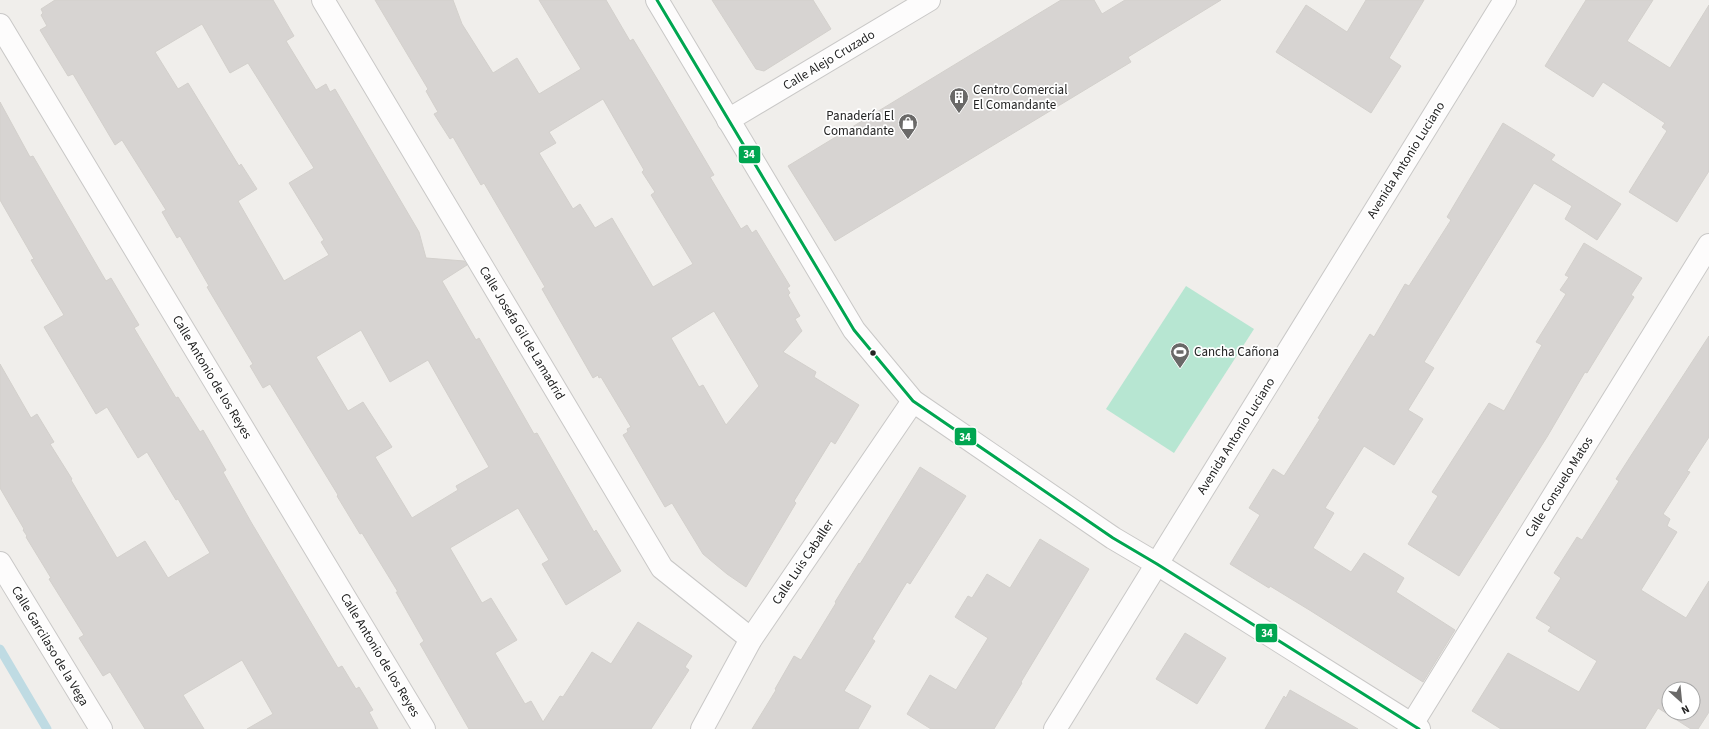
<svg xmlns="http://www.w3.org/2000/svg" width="1709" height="729" font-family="'Source Sans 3',sans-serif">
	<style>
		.pitch { fill: #b7e6d2 }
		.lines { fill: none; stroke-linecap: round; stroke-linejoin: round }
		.stream { stroke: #bfdbe3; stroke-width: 9 }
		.building { fill: #d7d4d2; stroke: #d3d0cc; fill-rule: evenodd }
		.minor-casing { stroke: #c9c8c7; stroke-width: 24 }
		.minor { stroke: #fdfcfc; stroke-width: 22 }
		.bus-1-casing { stroke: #fff; stroke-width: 6 }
		.bus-1 { stroke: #00a651; stroke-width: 3 }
		.bus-dot { fill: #222; stroke: #fff; stroke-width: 1.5 }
		.labels { text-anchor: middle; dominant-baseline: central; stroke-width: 3.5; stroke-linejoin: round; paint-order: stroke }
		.street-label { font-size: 13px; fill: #222; stroke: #fff }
		.poi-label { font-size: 13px; fill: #222; stroke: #fff; text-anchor: start }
		.line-badge { stroke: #fff; stroke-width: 1.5 }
		.badge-label { font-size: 11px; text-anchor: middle; font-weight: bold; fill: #fff }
	</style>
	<rect width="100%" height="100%" fill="#f0eeeb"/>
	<!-- pitch -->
	<polygon class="pitch" points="1186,286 1254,329 1174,453 1106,409"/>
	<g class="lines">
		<!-- stream -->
		<polyline class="stream" points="0,649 47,729"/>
	</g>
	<!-- building -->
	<g class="building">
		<path d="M55,0H273L294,36L286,41L316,90L326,84L330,92L335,89L419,232L426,258L464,261L467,265L442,281L476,340L479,338L534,434L537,433L594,532L596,530L621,571L566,605L542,564L549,560L518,508L450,548L482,603L491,598L517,640L495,653L525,704L531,701L543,722L560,696L563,697L592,652L611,664L638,622L692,656L685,667L689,670L651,729H469L420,644L424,641L396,592H398L362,533L360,534L337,496L338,495L270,384L263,388L250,366L253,364L207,287L209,286L180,236L177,238L162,212L166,210L122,140L115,145L73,74L68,76L40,30L47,26L41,15L43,13L41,9ZM202,24L230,73L248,63L314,168L289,183L324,240L321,242L329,255L284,281L238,201L257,189L241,164L239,166L188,83L178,89L155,52ZM361,330L390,382L428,360L489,467L456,486L458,490L412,518L375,457L392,447L363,402L348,411L316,357Z"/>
		<path d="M375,0H453L462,24L493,73L517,58L539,94L581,69L539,0H606L630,41L633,39L662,87L714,175L710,177L741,229L747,225L752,233L756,230L790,286L787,288L790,293L788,295L800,316L795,319L802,331L783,352L816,372L814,377L859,405L835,444L831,441L794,501L796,503L746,587L727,574L703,554L672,503L665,507L623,435L628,432L627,429L631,427L601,377L599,378L598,375L593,378L542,289L545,287L484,183L481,185L453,137L450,139L434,114L438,112L426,91L428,89ZM603,99L644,170L642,172L655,192L651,195L693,264L653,287L612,218L595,228L580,204L573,209L539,153L556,143L549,132ZM714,311L759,386L726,425L703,385L699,387L671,338Z"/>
		<polygon points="712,0 813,0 831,29 764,71 756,69"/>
		<polygon points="1061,0 1094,0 1102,14 1125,0 1221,0 1128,57 1131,62 835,241 788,166"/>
		<polygon points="1366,0 1424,0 1389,58 1401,66 1371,113 1276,52 1306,5 1347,32"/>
		<polygon points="1586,0 1653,0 1627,41 1670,68 1709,5 1709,171 1677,222 1629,192 1667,131 1662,127 1665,123 1603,82 1593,97 1545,66"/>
		<polygon points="0,102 30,157 33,156 106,281 111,278 139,325 134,328 176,398 178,397 200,432 203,430 226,470 223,472 251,522 338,668 342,666 356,689 359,687 373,710 369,712 378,729 247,729 273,714 242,660 183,695 204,729 145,729 110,672 103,676 79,638 84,635 49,579 51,578 26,537 27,536 23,530 24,529 0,488 0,364 31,418 37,414 54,442 50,444 72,479 71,480 117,558 145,541 168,578 210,553 178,499 176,500 147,452 138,458 107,407 96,414 44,327 64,315 31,260 34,259 0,200"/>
		<polygon points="1503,123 1555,155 1551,160 1621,204 1597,240 1565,219 1572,206 1534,183 1424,362 1434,368 1408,410 1423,419 1394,465 1364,446 1325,508 1334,513 1313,548 1351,572 1364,553 1404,578 1396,592 1455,630 1423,682 1311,611 1270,586 1269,588 1230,564 1260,515 1249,508 1273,469 1284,476 1320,419 1318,418 1370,334 1374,337 1405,284 1409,286 1451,220 1447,217"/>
		<polygon points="1584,243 1642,278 1631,295 1634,297 1617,324 1587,373 1585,372 1547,437 1459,576 1408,544 1438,496 1432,492 1489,403 1504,411 1542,345 1536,342 1566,294 1560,290 1569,277 1565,275"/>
		<path d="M1709,336V437L1687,471L1690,472L1663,514L1670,519L1667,526L1677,532L1641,590L1686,618L1709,581V712L1698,729H1691L1658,708L1645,729H1501L1472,711L1508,653L1579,692L1597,661L1548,631L1551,627L1536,618L1561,578L1554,573L1577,537L1582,540L1619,481L1616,479L1632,454ZM1669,689H1693V713H1669Z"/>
		<polygon points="920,467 966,496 910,584 907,582 872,639 875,641 844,691 871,706 858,729 752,729 776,690 775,689 794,656 801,660 836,603 835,602 859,563 860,564"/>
		<polygon points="1040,539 1089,569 1021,682 1022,683 994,729 931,729 907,714 930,675 956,690 988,638 955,617 968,596 972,598 987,574 1010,588"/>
		<polygon points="1185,633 1226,658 1197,704 1156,679"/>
		<polygon points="1290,690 1358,729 1265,729 1284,696 1286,698"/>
	</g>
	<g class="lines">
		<!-- minor casing -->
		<g class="minor-casing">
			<g id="minor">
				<polyline points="323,0 662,568 751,639"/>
				<polyline points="657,0 854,330 913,401 1113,538 1157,564 1419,729"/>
				<polyline points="0,25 424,729"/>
				<polyline points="728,120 929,0"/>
				<polyline points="0,563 101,729"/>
				<polyline points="702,729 751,639 913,401"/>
				<polyline points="1055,729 1505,0"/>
				<polyline points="1409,729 1709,245"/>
			</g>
		</g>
		<!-- minor -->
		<use href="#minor" class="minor"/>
		<!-- bus-1 casing -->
		<g class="bus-1-casing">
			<polyline id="bus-1" points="657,0 854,330 913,401 1113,538 1157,564 1419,729"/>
		</g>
		<!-- bus-1 -->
		<use href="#bus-1" class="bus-1"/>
	</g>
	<!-- icons -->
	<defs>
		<g id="building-pin" transform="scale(1)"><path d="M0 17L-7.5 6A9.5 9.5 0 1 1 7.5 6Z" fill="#6a6968" stroke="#fff"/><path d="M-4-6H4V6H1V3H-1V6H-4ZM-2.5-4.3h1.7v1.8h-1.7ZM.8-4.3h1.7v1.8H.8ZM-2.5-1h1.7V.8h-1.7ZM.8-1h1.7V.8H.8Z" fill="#fff"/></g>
		<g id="shop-pin" transform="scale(1)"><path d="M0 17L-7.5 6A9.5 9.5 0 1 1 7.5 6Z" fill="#6a6968" stroke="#fff"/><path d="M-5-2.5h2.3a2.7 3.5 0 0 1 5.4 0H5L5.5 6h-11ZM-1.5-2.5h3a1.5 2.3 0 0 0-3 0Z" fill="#fff"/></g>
		<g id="stadium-pin" transform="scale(1)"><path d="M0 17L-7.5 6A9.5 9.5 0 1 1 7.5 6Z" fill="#6a6968" stroke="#fff"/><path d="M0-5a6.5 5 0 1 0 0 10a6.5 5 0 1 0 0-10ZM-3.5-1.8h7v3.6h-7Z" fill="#fff"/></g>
	</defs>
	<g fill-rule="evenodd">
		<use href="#building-pin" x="959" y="97"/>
		<use href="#shop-pin" x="908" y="123"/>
		<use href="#stadium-pin" x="1180" y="352"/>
	</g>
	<!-- markers -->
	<circle class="bus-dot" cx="873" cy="353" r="3.5"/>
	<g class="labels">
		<!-- street labels -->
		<g class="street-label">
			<text transform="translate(829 60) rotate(-31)">Calle Alejo Cruzado</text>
			<text transform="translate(1406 160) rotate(-58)">Avenida Antonio Luciano</text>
			<text transform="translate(522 333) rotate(59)">Calle Josefa Gil de Lamadrid</text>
			<text transform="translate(212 377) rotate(59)">Calle Antonio de los Reyes</text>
			<text transform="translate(1236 436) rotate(-58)">Avenida Antonio Luciano</text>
			<text transform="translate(1559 487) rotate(-58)">Calle Consuelo Matos</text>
			<text transform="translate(803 562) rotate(-56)">Calle Luis Caballer</text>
			<text transform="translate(50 646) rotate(59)">Calle Garcilaso de la Vega</text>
			<text transform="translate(380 655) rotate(59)">Calle Antonio de los Reyes</text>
		</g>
		<!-- poi labels -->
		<g class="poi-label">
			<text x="973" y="90">Centro Comercial<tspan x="973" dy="15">El Comandante</tspan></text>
			<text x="894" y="116" text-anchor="end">Panadería El<tspan x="894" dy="15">Comandante</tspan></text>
			<text x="1194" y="352">Cancha Cañona</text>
		</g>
	</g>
	<g class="line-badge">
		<rect x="738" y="145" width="23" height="19" rx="4" fill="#00a651"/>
		<rect x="954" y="427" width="23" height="19" rx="4" fill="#00a651"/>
		<rect x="1255" y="623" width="23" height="20" rx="4" fill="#00a651"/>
	</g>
	<g class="badge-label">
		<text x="749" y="158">34</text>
		<text x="965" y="441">34</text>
		<text x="1267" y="637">34</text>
	</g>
	<!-- north arrow -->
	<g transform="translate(1681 701) rotate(153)"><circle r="19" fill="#ffffff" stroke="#a7a7a7"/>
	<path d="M0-3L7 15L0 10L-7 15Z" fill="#6a6968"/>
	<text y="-6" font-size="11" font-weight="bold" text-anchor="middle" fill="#222222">N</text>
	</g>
</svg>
